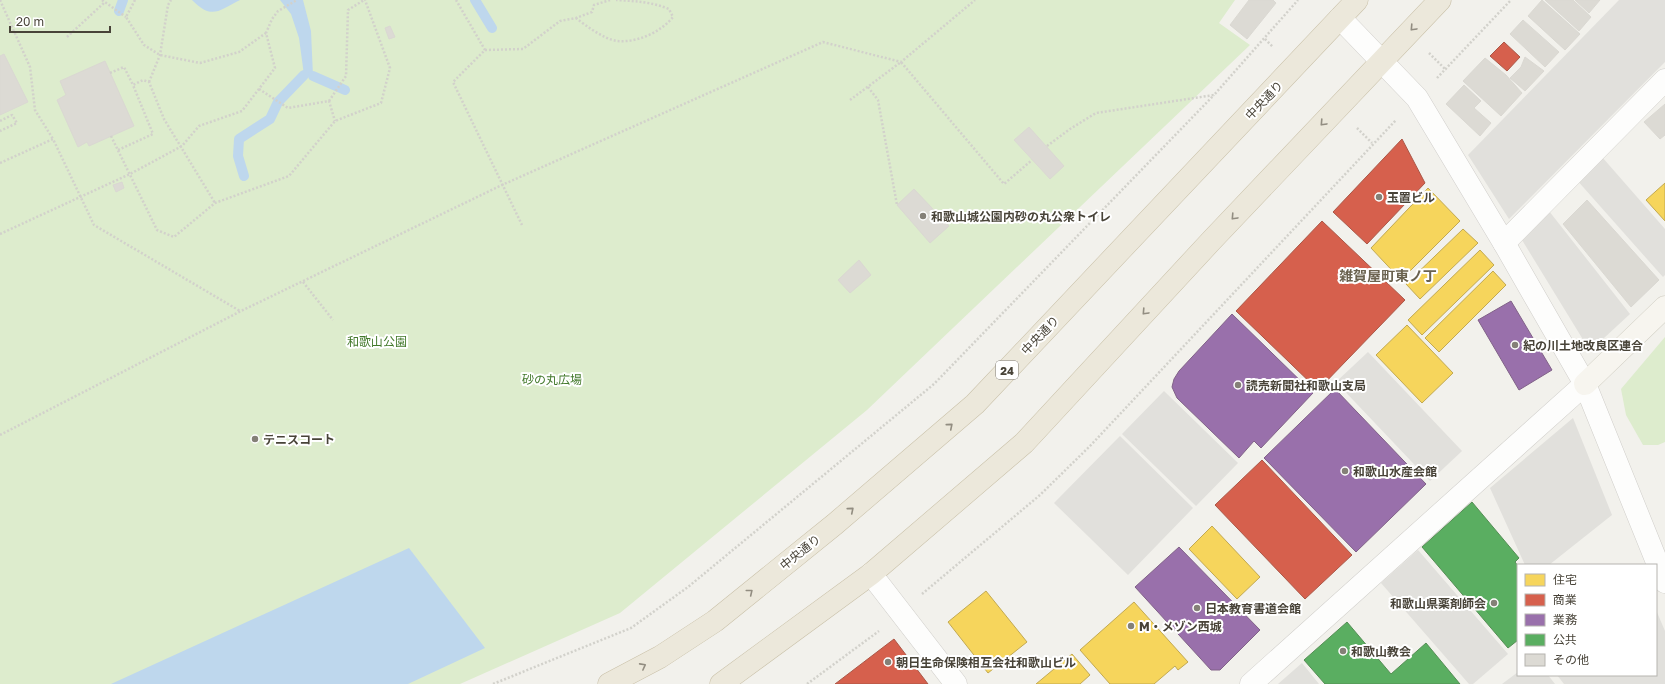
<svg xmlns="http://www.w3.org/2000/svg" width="1665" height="684" font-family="'Golos Text','Noto Sans JP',sans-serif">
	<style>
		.green { fill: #ddeccd }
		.parking { fill: #e1e0dc }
		.water { fill: #bed7ed }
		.homes { fill: #f6d55c; stroke: #c2a951 }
		.shops { fill: #d6604d; stroke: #ab5747 }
		.offices { fill: #9970ab; stroke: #816288 }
		.public { fill: #5aae61; stroke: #558e55 }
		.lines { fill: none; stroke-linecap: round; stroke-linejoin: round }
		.stream { stroke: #bed7ed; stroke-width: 10 }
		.building { fill: #dcdad4; stroke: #dad8d2 }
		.street-casing { stroke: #d0ceca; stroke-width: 23 }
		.secondary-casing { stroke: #d0cec3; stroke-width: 23 }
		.highway-casing { stroke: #c9c0a8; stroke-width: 23 }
		.path { stroke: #d2d1cb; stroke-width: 2.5; stroke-dasharray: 2 2; stroke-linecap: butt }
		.street { stroke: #fdfdfc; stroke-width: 22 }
		.secondary { stroke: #f7f5ef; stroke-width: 22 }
		.highway { stroke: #ece8db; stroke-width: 22 }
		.oneway { stroke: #928d81 }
		.poi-dot { fill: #848077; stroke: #fff; stroke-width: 1.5 }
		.labels { text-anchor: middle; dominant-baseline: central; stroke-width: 4; stroke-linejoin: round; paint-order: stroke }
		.shield { fill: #fff; stroke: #7f7b74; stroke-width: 1 }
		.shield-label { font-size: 11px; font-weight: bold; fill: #484338 }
		.street-label { font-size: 12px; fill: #484338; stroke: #fff }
		.poi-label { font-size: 12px; font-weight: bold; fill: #484338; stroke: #fff; text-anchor: start }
		.park-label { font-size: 12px; fill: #43792c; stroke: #fff }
		.quarter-label { font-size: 14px; font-weight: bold; fill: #6a624f; stroke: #fff }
	</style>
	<rect width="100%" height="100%" fill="#f2f1ec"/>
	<!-- green -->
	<g class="green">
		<polygon points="0,0 1235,0 1219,23 1250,45 867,410 620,613 460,684 0,684"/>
		<polygon points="1665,337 1665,442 1658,445 1643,445 1626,415 1621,389"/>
	</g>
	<!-- parking -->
	<g class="parking">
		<polygon points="1619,0 1665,0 1665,62 1509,219 1468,155"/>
		<polygon points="1602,157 1665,229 1665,275 1663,277 1576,179"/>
		<polygon points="1549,211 1630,314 1590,351 1522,240"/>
		<polygon points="1368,352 1462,451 1430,481 1336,382"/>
		<polygon points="1164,391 1238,463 1196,506 1122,434"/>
		<polygon points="1573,418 1612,515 1549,565 1525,565 1490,488"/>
		<polygon points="1120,436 1193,508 1128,575 1054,503"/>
		<polygon points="1418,550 1508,654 1473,684 1469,684 1381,583"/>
		<polygon points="1656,610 1665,631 1665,684 1564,684 1557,675 1656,675"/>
		<polygon points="1302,663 1319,684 1278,684"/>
		<polygon points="1518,672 1518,675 1548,675 1555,684 1502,684"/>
	</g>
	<!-- water -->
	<g class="water">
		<path d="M192,0H240C218,11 212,20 192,0Z"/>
		<polygon points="280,0 303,0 311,31 313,76 304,75 299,38 291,14"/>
		<polygon points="409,548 485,648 408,684 111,684"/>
	</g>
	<!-- homes -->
	<g class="homes">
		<polygon points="1665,183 1665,221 1646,200"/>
		<polygon points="1428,188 1460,221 1401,280 1371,248"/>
		<polygon points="1463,229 1478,243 1420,299 1406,284"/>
		<polygon points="1480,250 1494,265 1422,335 1408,320"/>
		<polygon points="1493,271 1506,285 1439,352 1425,338"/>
		<polygon points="1407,325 1453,373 1422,403 1376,355"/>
		<polygon points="1212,526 1260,577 1237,599 1189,549"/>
		<polygon points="986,591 1027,642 988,673 948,622"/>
		<polygon points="1134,602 1188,662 1178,670 1175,666 1154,684 1110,684 1080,650"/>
		<polygon points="1072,654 1090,675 1080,684 1036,684"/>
	</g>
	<!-- shops -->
	<g class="shops">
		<polygon points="1504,42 1520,57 1507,71 1490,56"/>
		<polygon points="1402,139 1425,183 1367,244 1333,212"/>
		<polygon points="1322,221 1405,300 1318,390 1236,311"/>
		<polygon points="1262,460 1352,555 1305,599 1215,505"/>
		<polygon points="894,639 928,684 835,684"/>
	</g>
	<!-- offices -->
	<g class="offices">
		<polygon points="1511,301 1552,370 1519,390 1478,320"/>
		<polygon points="1232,314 1313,393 1261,448 1254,441 1239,458 1177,398 1172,387 1174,379 1179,371"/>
		<polygon points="1335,389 1426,484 1356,552 1264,458"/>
		<polygon points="1179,547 1260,630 1220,670 1211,670 1135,587"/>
	</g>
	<!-- public -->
	<g class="public">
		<polygon points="1472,502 1519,558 1515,562 1518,566 1518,640 1508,648 1422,547"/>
		<polygon points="1347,622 1391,674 1426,643 1460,684 1325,684 1304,660"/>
	</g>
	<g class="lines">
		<!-- stream -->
		<g class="stream">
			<polyline points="475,0 492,28"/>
			<polyline points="119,11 123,0"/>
			<polyline points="313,76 345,90"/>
			<polyline points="244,176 238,156 239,139 270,119 278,102 304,75"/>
		</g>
	</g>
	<!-- building -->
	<g class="building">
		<polygon points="1249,0 1273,0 1276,3 1247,39 1230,25"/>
		<polygon points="1542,0 1580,34 1565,50 1528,16"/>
		<polygon points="1545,0 1573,0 1591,17 1579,31"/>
		<polygon points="1575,0 1600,0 1589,13"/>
		<polygon points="1523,20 1559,52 1545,67 1510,34"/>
		<polygon points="390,26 395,37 389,39 385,28"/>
		<polygon points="4,54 28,102 0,115 0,56"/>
		<polygon points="1525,57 1544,71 1525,91 1510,78 1521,67"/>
		<polygon points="1485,58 1506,75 1522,93 1501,116 1463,81"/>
		<polygon points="105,61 134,126 89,146 87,142 78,147 57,100 66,95 60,81"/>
		<polygon points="1464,85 1481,101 1474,108 1491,123 1480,136 1446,104"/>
		<polygon points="1665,104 1665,135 1660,139 1644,122"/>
		<polygon points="1029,127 1064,166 1050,179 1014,140"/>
		<polygon points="122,182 124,188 116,192 113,185"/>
		<polygon points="914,189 949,226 930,243 897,205"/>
		<polygon points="1587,200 1659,280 1631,307 1563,224"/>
		<polygon points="859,260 871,275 850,293 838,280"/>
	</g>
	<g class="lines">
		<!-- street casing -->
		<g class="street-casing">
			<g id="street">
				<polyline points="1340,18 1417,98 1504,243 1585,384 1665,582"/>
				<polyline points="1504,243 1665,80"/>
				<polyline points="871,574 956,684"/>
				<polyline points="1251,684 1585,384"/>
			</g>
		</g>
		<!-- secondary casing -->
		<g class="secondary-casing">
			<polyline id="secondary" points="1585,384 1665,307"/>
		</g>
		<!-- highway casing -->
		<g class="highway-casing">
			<g id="highway">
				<polyline points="609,684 660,657 715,621 835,524 975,404 1357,0"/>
				<polyline points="721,684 871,574 1024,443 1211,241 1440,0"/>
			</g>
		</g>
		<!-- path -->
		<g class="path">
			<polyline points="0,0 30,67 35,110 53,139"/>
			<polyline points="102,0 126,17"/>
			<polyline points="135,0 126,17 144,45 160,55 200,63 239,52 266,33"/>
			<polyline points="456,0 485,50 453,82 522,225"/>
			<path d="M576,18C586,26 604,39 617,41C637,43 661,32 673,17L669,9C652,2 635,1 616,0"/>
			<polyline points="67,37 105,2"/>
			<polyline points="1265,39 1273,47"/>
			<polyline points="485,50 523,49 560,21 576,18 592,12 594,5 610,0"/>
			<polyline points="1429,53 1446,70"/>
			<polyline points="110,73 124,67 133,85"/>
			<polyline points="1437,78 1511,0"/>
			<polyline points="149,82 160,55 168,5 171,0"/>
			<polyline points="868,87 878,100 897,205"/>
			<polyline points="259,89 288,108 329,101 335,121"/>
			<polyline points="850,100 901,62 1004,184 1032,160"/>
			<polyline points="329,101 346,76 348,10 364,0"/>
			<polyline points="0,121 12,115 17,123 0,131"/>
			<polyline points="1357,128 1372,143"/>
			<polyline points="111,136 157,230 174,237 215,203 289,176 335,121 381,103 390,68 365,0"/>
			<polyline points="1047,146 1070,129 1096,113 1214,95 1298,0"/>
			<polyline points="118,150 153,134 133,85 143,80 149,82 164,119 215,203"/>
			<polyline points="0,163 53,139 94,225 240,311"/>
			<polyline points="0,234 130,174 182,146 199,126 242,111 275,68 266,33 272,19 278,11 297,0"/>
			<polyline points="303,282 333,320"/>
			<polyline points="0,435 241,311 502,185 823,42 901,62 975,0"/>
			<polyline points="922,594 1040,495 1090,446 1396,120"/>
			<polyline points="493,684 631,628 688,587 934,384 1214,95"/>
			<polyline points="807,684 879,631"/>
		</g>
		<!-- street -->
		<use href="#street" class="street"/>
		<!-- secondary -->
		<use href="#secondary" class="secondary"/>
		<!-- highway -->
		<use href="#highway" class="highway"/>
	</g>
	<!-- one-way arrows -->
	<defs><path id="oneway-chevron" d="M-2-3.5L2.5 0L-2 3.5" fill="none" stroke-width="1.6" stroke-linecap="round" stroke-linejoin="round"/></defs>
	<g class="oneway">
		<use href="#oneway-chevron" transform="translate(1413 28) rotate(133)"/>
		<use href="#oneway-chevron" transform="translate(1323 123) rotate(133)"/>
		<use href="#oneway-chevron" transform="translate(1234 217) rotate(133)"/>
		<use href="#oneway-chevron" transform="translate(1145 312) rotate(133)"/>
		<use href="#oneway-chevron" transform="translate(950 426) rotate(-40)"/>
		<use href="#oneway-chevron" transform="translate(851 510) rotate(-40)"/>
		<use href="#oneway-chevron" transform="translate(750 592) rotate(-39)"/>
		<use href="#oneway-chevron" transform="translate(643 666) rotate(-28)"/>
	</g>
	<!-- markers -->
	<g class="poi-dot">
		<circle cx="1379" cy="197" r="4"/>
		<circle cx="923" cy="216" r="4"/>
		<circle cx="1515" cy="345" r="4"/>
		<circle cx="1238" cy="385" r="4"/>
		<circle cx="255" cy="439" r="4"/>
		<circle cx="1345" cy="471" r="4"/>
		<circle cx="1494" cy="603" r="4"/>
		<circle cx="1197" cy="608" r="4"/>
		<circle cx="1131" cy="626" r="4"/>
		<circle cx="1343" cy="651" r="4"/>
		<circle cx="888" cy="662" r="4"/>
	</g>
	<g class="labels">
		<!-- shield labels -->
		<rect class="shield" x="996" y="361" width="22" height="18" rx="3"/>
		<g class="shield-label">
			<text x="1007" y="370">24</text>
		</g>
		<!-- street labels -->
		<g class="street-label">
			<text transform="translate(1264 100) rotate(-46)">中央通り</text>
			<text transform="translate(1040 335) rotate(-46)">中央通り</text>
			<text transform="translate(800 552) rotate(-39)">中央通り</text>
		</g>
		<!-- poi labels -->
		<g class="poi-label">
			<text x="1387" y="197">玉置ビル</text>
			<text x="931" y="216">和歌山城公園内砂の丸公衆トイレ</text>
			<text x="1523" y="345">紀の川土地改良区連合</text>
			<text x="1246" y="385">読売新聞社和歌山支局</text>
			<text x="263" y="439">テニスコート</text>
			<text x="1353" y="471">和歌山水産会館</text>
			<text x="1486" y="603" text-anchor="end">和歌山県薬剤師会</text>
			<text x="1205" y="608">日本教育書道会館</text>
			<text x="1139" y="626">M・メゾン西城</text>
			<text x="1351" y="651">和歌山教会</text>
			<text x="896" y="662">朝日生命保険相互会社和歌山ビル</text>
		</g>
		<!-- park labels -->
		<g class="park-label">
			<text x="377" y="341">和歌山公園</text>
			<text x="552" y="379">砂の丸広場</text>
		</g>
		<!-- quarter labels -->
		<g class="quarter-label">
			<text x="1388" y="275">雑賀屋町東ノ丁</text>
		</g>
	</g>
	<!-- legend -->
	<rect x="1517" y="564" width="140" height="112" fill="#ffffff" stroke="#b6b4af"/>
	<rect x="1525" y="574" width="20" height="12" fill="#f6d55c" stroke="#b6b4af"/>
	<text x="1553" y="584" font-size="12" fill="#484338">住宅</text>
	<rect x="1525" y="594" width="20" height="12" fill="#d6604d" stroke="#b6b4af"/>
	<text x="1553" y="604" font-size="12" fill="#484338">商業</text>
	<rect x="1525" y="614" width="20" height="12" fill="#9970ab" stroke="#b6b4af"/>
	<text x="1553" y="624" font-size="12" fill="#484338">業務</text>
	<rect x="1525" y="634" width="20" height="12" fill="#5aae61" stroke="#b6b4af"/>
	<text x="1553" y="644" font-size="12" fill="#484338">公共</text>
	<rect x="1525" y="654" width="20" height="12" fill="#dcdad4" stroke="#b6b4af"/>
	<text x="1553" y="664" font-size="12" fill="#484338">その他</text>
	<!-- scale -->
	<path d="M10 26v6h100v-6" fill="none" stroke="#484338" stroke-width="2"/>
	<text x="16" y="26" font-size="12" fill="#484338" stroke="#ffffff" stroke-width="3" paint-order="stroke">20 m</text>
</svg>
